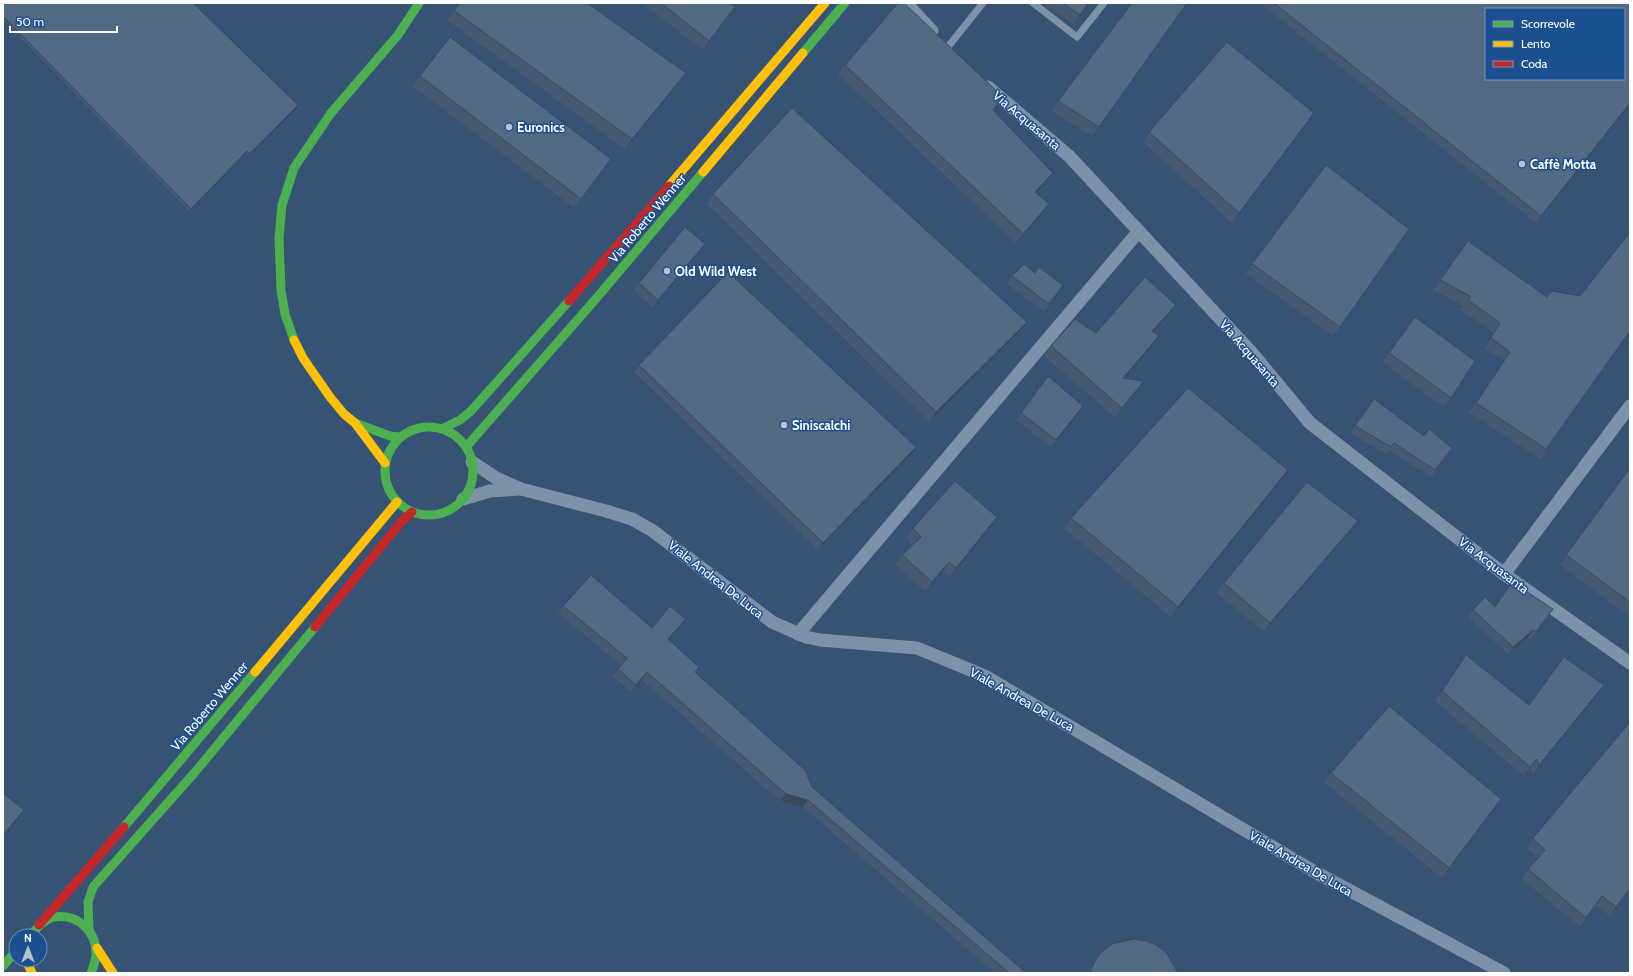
<svg xmlns="http://www.w3.org/2000/svg" width="1633" height="976" font-family="Cabin,sans-serif">
	<style>
		.lines { fill: none; stroke-linecap: round; stroke-linejoin: round }
		.lane { stroke: #7d92a8; stroke-width: 7 }
		.street { stroke: #7d92a8; stroke-width: 13 }
		.fast { stroke: #4caf50; stroke-width: 9 }
		.slow { stroke: #ffc107; stroke-width: 9 }
		.jam { stroke: #c62828; stroke-width: 9 }
		.wall { fill: #475a72 }
		.shaded-wall { fill: #394a5c }
		.building { fill: #526984; stroke: #394a5c; fill-rule: evenodd }
		.poi-dot { fill: #b9c2ce; stroke: #1b4f8f; stroke-width: 1.5 }
		.labels { text-anchor: middle; dominant-baseline: central; stroke-width: 3; stroke-linejoin: round; paint-order: stroke }
		.street-label { font-size: 13px; fill: #fff; stroke: #1b4f8f }
		.poi-label { font-size: 13px; font-weight: bold; fill: #fff; stroke: #1b4f8f; text-anchor: start }
	</style>
	<rect width="100%" height="100%" fill="#365274"/>
	<g class="lines">
		<!-- lane -->
		<g class="lane">
			<polyline points="1033,3 1077,37 1104,3"/>
			<polyline points="947,48 983,3"/>
		</g>
		<!-- street -->
		<g class="street">
			<polyline points="906,3 932,31"/>
			<polyline points="988,87 1069,156 1252,353 1310,423 1504,574 1630,663"/>
			<polyline points="472,462 496,478 521,489 606,511 632,519 653,531 772,622 806,637 820,640 917,648 985,676 1315,872 1504,973"/>
			<polyline points="463,499 490,491 520,489"/>
			<polyline points="1504,574 1630,406"/>
			<polyline points="798,634 1139,231"/>
		</g>
		<!-- fast -->
		<g class="fast">
			<polyline points="803,53 845,3"/>
			<polyline points="294,340 285,314 281,290 279,238 282,205 294,168 331,113 398,35 419,3"/>
			<polyline points="355,423 390,436 400,437"/>
			<circle cx="429" cy="471" r="44"/>
			<polyline points="442,429 460,420 470,412 569,301"/>
			<polyline points="466,447 594,301 703,172"/>
			<polyline points="124,827 255,672"/>
			<polyline points="89,929 88,902 93,887 196,771 315,627"/>
			<path d="M30,936C37,928 43,920 54,917C78,913 97,932 96,955C96,961 93,967 91,973"/>
			<polyline points="3,966 16,951"/>
		</g>
		<!-- slow -->
		<g class="slow">
			<polyline points="703,172 803,53"/>
			<polyline points="669,186 825,3"/>
			<polyline points="294,340 303,358 330,397 344,414 355,423 385,463"/>
			<polyline points="255,672 397,502"/>
			<polyline points="97,948 113,973"/>
			<polyline points="26,960 32,973"/>
		</g>
		<!-- jam -->
		<g class="jam">
			<polyline points="569,301 669,186"/>
			<polyline points="315,627 402,521 412,512"/>
			<polyline points="39,925 124,827"/>
		</g>
	</g>
	<!-- wall -->
	<g class="wall">
		<polygon points="3,3 298,105 297,108 247,156 245,154 189,211 3,20"/>
		<polygon points="642,3 730,3 735,7 703,50"/>
		<polygon points="1043,3 1088,3 1073,24"/>
		<polygon points="1187,3 1092,136 1052,111 1058,101"/>
		<polygon points="1260,3 1630,3 1630,104 1536,223"/>
		<polygon points="454,11 686,73 679,83 625,149 447,20"/>
		<polygon points="845,65 994,111 1046,182 1036,193 1042,214 1016,243 838,74"/>
		<polygon points="420,76 611,159 574,208 413,86"/>
		<polygon points="1314,113 1232,223 1143,142 1149,132"/>
		<polygon points="713,194 1027,322 1020,331 929,422 707,204"/>
		<polygon points="1409,229 1333,336 1246,274 1252,264"/>
		<polygon points="1468,241 1547,297 1624,339 1540,459 1469,412 1504,361 1485,348 1494,333 1461,310 1464,306 1433,290"/>
		<polygon points="700,251 653,307 634,290 639,283"/>
		<polygon points="1035,273 1063,285 1044,312 1007,284 1012,276"/>
		<polygon points="1170,314 1153,332 1159,336 1152,346 1125,378 1137,390 1115,417 1044,356 1051,346 1096,333"/>
		<polygon points="1389,353 1451,398 1444,407 1382,362"/>
		<polygon points="639,365 911,455 818,550 634,372"/>
		<polygon points="1374,399 1448,455 1431,477 1389,450 1386,454 1350,433"/>
		<polygon points="1021,413 1078,414 1051,447 1016,420"/>
		<polygon points="1630,468 1630,617 1560,565"/>
		<polygon points="1288,470 1282,479 1171,617 1064,528 1071,518"/>
		<polygon points="997,517 991,526 950,578 942,572 926,592 895,565 902,555 912,545 907,538 913,528"/>
		<polygon points="1358,521 1351,530 1264,632 1217,593 1224,583"/>
		<polygon points="563,606 652,628 681,626 669,640 699,667 695,673 812,787 1026,973 995,973 803,807 780,801 642,680 631,692 613,676 621,665 558,613"/>
		<polygon points="1495,607 1553,609 1531,639 1528,637 1508,654 1468,617 1473,610"/>
		<polygon points="1466,655 1529,705 1597,695 1533,774 1530,768 1524,776 1435,701"/>
		<polygon points="1331,773 1501,799 1442,878 1324,782"/>
		<polygon points="1533,838 1630,890 1610,916 1596,905 1580,927 1522,879 1528,869 1538,859 1527,848"/>
		<polygon points="1101,952 1178,973 1088,973 1089,970"/>
	</g>
	<!-- shaded-wall -->
	<g class="shaded-wall">
		<polygon points="735,7 728,16 703,50 709,41"/>
		<polygon points="686,73 679,83 625,149 632,139"/>
		<polygon points="1630,103 1630,104 1536,223 1541,216"/>
		<polygon points="298,105 297,108 247,156"/>
		<polygon points="1314,113 1307,123 1232,223 1239,213"/>
		<polygon points="247,151 245,154 189,211 191,209"/>
		<polygon points="1053,173 1046,182 1028,202 1035,192"/>
		<polygon points="1049,204 1042,214 1016,243 1023,234"/>
		<polygon points="705,244 700,251 653,307 658,300"/>
		<polygon points="1176,305 1170,314 1145,341 1152,331"/>
		<polygon points="1027,322 1020,331 929,422 936,412"/>
		<polygon points="1159,336 1152,346 1117,387 1123,378"/>
		<polygon points="1083,406 1078,414 1051,447 1056,440"/>
		<polygon points="916,447 911,455 818,550 823,543"/>
		<polygon points="1288,470 1282,479 1171,617 1178,607"/>
		<polygon points="997,517 991,526 950,578 956,568"/>
		<polygon points="1358,521 1351,530 1264,632 1270,623"/>
		<polygon points="949,562 942,572 926,592 932,582"/>
		<polygon points="686,619 681,626 663,646 668,639"/>
		<polygon points="1533,630 1528,637 1508,654 1513,647"/>
		<polygon points="647,672 642,680 631,692 636,685"/>
		<polygon points="1604,685 1597,695 1533,774 1539,765"/>
		<polygon points="1537,759 1530,768 1524,776 1530,767"/>
		<polygon points="786,794 808,800 803,807 780,801"/>
		<polygon points="1501,799 1495,808 1442,878 1449,868"/>
		<polygon points="24,810 17,820 3,837 3,835"/>
		<polygon points="1630,889 1630,890 1610,916 1616,907"/>
	</g>
	<!-- building -->
	<g class="building">
		<polygon points="3,3 193,3 298,105 249,154 247,151 191,209 3,16"/>
		<polygon points="460,3 587,3 686,73 632,139 454,11"/>
		<polygon points="661,3 730,3 735,7 709,41"/>
		<polygon points="898,3 904,3 1003,97 993,110 1053,173 1035,192 1049,204 1023,234 845,65"/>
		<polygon points="1063,3 1088,3 1080,15"/>
		<polygon points="1132,3 1187,3 1099,127 1058,101"/>
		<path d="M1274,3H1630V103L1541,216ZM1486,9H1624V79H1486Z"/>
		<polygon points="450,37 611,159 581,199 420,76"/>
		<polygon points="1227,42 1314,113 1239,213 1149,132"/>
		<polygon points="792,108 1027,322 936,412 713,194"/>
		<polygon points="1326,165 1409,229 1340,327 1252,264"/>
		<polygon points="685,227 705,244 658,300 639,283"/>
		<polygon points="1630,232 1630,331 1546,449 1476,403 1510,352 1491,338 1500,323 1468,300 1470,296 1440,280 1468,241 1547,297 1552,291 1580,296"/>
		<polygon points="1024,264 1035,273 1039,267 1063,285 1049,304 1012,276"/>
		<polygon points="728,272 916,447 823,543 639,365"/>
		<polygon points="1145,277 1176,305 1152,331 1159,336 1123,378 1144,381 1122,408 1051,346 1075,319 1096,333"/>
		<polygon points="1415,317 1475,361 1451,398 1389,353"/>
		<polygon points="1048,376 1083,406 1056,440 1021,413"/>
		<polygon points="1188,388 1288,470 1178,607 1071,518"/>
		<polygon points="1374,399 1424,436 1429,429 1452,448 1435,470 1394,443 1391,447 1355,426"/>
		<polygon points="1630,468 1630,602 1566,555"/>
		<polygon points="955,481 997,517 956,568 949,562 932,582 902,555 921,537 913,528"/>
		<polygon points="1307,482 1358,521 1270,623 1224,583"/>
		<polygon points="591,575 652,628 670,606 686,619 668,639 699,667 695,672 805,770 812,787 1026,973 1009,973 808,800 786,794 647,672 636,685 618,669 627,658 563,606"/>
		<polygon points="1512,582 1553,609 1536,632 1533,630 1513,647 1473,610 1485,597 1495,607"/>
		<polygon points="1466,655 1529,705 1564,657 1604,685 1539,765 1537,759 1530,767 1442,691"/>
		<polygon points="1389,706 1501,799 1449,868 1331,773"/>
		<polygon points="1629,723 1630,724 1630,889 1616,907 1602,896 1586,918 1528,869 1545,850 1533,838"/>
		<polygon points="3,793 24,810 3,835"/>
		<polygon points="1134,939 1146,941 1156,945 1166,952 1178,973 1090,973 1094,963 1101,952 1112,944"/>
	</g>
	<!-- markers -->
	<g class="poi-dot">
		<circle cx="509" cy="127" r="4"/>
		<circle cx="1522" cy="164" r="4"/>
		<circle cx="667" cy="271" r="4"/>
		<circle cx="784" cy="425" r="4"/>
	</g>
	<g class="labels">
		<!-- street labels -->
		<g class="street-label">
			<text transform="translate(1027 120) rotate(40)">Via Acquasanta</text>
			<text transform="translate(647 218) rotate(-50)">Via Roberto Wenner</text>
			<text transform="translate(1250 353) rotate(49)">Via Acquasanta</text>
			<text transform="translate(1494 565) rotate(37)">Via Acquasanta</text>
			<text transform="translate(716 579) rotate(38)">Viale Andrea De Luca</text>
			<text transform="translate(1022 699) rotate(29)">Viale Andrea De Luca</text>
			<text transform="translate(209 706) rotate(-50)">Via Roberto Wenner</text>
			<text transform="translate(1301 863) rotate(30)">Viale Andrea De Luca</text>
		</g>
		<!-- poi labels -->
		<g class="poi-label">
			<text x="517" y="127">Euronics</text>
			<text x="1530" y="164">Caffè Motta</text>
			<text x="675" y="271">Old Wild West</text>
			<text x="792" y="425">Siniscalchi</text>
		</g>
	</g>
	<!-- border -->
	<rect width="1633" height="976" fill="none" stroke="#ffffff" stroke-width="8"/>
	<!-- legend -->
	<rect x="1485" y="8" width="140" height="72" fill="#1b4f8f" stroke="#7695bc"/>
	<rect x="1493" y="21" width="20" height="6" fill="#4caf50" stroke="#7695bc"/>
	<text x="1521" y="28" font-size="12" fill="#ffffff">Scorrevole</text>
	<rect x="1493" y="41" width="20" height="6" fill="#ffc107" stroke="#7695bc"/>
	<text x="1521" y="48" font-size="12" fill="#ffffff">Lento</text>
	<rect x="1493" y="61" width="20" height="6" fill="#c62828" stroke="#7695bc"/>
	<text x="1521" y="68" font-size="12" fill="#ffffff">Coda</text>
	<!-- north arrow -->
	<g transform="translate(28 948)"><circle r="19" fill="#1b4f8f" stroke="#7695bc"/>
	<path d="M0-3L7 15L0 10L-7 15Z" fill="#b9c2ce"/>
	<text y="-6" font-size="11" font-weight="bold" text-anchor="middle" fill="#ffffff">N</text>
	</g>
	<!-- scale -->
	<path d="M10 26v6h107v-6" fill="none" stroke="#ffffff" stroke-width="2"/>
	<text x="16" y="26" font-size="12" fill="#ffffff" stroke="#1b4f8f" stroke-width="3" paint-order="stroke">50 m</text>
</svg>
